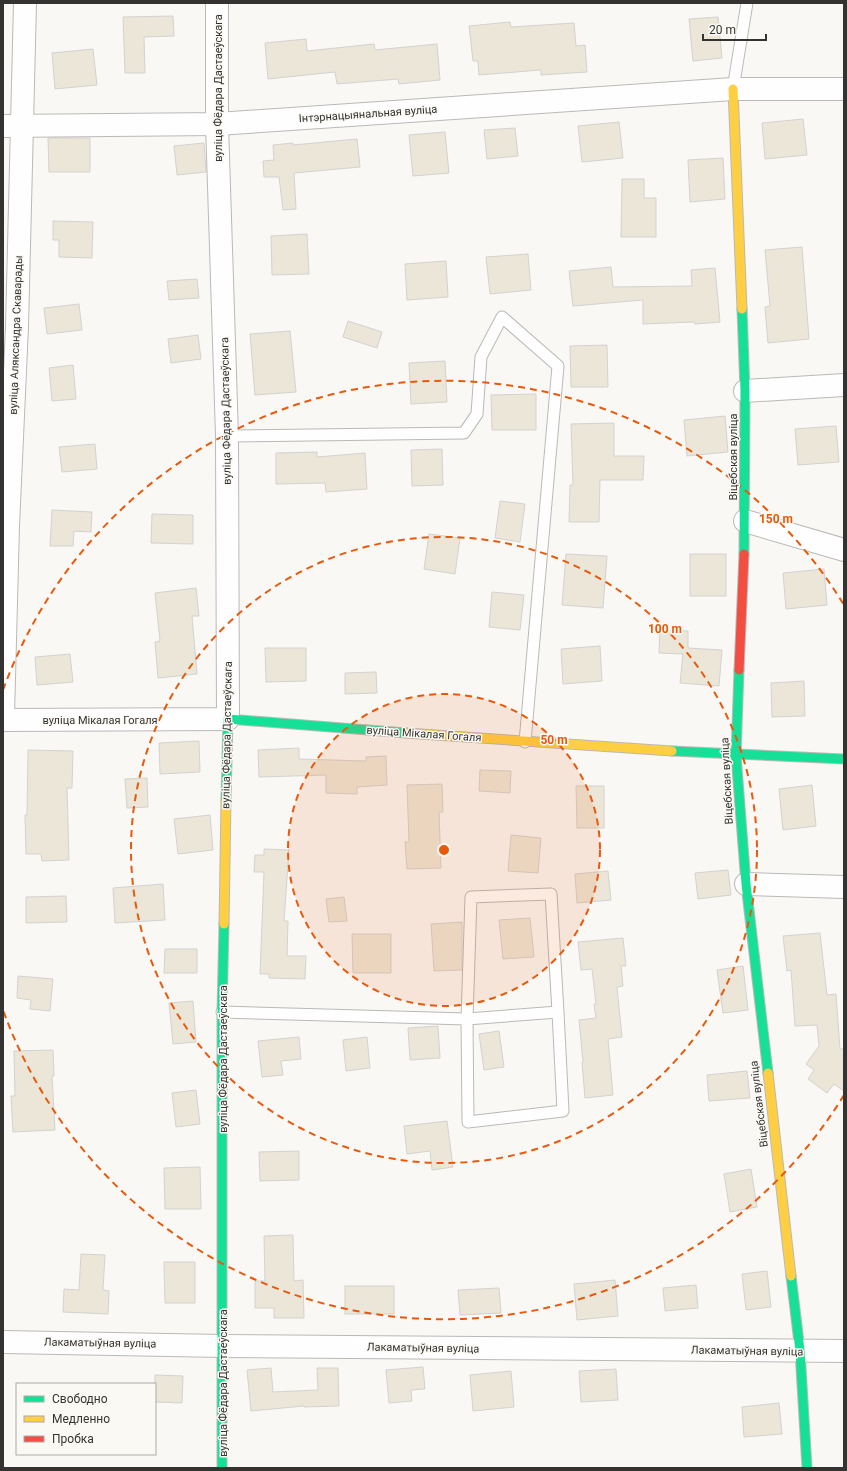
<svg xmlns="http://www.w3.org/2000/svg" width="847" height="1471" font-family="Roboto,sans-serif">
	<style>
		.building { fill: #ece6d8; stroke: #d3d2d0 }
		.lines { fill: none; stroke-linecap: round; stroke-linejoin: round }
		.lane-casing { stroke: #bbb9b7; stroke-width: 13 }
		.street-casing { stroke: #bbb9b7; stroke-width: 24 }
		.fast-casing { stroke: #bbb9b7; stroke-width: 11 }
		.slow-casing { stroke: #bbb9b7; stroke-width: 11 }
		.jam-casing { stroke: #bbb9b7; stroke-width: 11 }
		.lane { stroke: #fefefe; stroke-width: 11 }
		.street { stroke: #fefefe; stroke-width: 22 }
		.fast { stroke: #16e098; stroke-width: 9 }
		.slow { stroke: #ffcf43; stroke-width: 9 }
		.jam { stroke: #f24e42; stroke-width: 9 }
		.ring { fill: none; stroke: #e8590c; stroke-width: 2; stroke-dasharray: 7 5 }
		.labels { text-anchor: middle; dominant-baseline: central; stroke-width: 3; stroke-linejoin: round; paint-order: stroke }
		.street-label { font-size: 11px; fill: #343331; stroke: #fbf9f4 }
		.centre { fill: #e8590c; stroke: #fbf9f4; stroke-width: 2 }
		.ring-label { font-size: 12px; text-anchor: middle; font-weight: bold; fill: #e8590c; stroke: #fbf9f4; stroke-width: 3; stroke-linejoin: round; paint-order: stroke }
	</style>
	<rect width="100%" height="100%" fill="#faf8f5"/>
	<!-- building -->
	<g class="building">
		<polygon points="173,16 174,36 144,37 145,73 125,73 123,17"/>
		<polygon points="718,17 722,58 693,61 689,19"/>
		<polygon points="510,22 511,27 574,23 576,46 585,45 587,72 541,75 541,70 479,75 478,61 473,61 469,26"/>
		<polygon points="306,39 307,51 374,44 375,50 437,44 440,80 399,84 398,79 337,84 335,72 268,79 265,43"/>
		<polygon points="93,49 97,85 55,89 52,53"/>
		<polygon points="803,119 807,155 765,159 762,123"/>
		<polygon points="619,122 623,158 582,162 578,126"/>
		<polygon points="515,128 518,156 487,159 484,130"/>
		<polygon points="445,132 449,173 413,176 409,135"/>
		<polygon points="48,138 90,138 90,172 49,172"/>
		<polygon points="357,139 360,167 294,173 296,209 283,210 279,177 264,177 263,161 274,160 273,145 293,143 293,145"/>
		<polygon points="204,143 206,172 177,175 174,146"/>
		<polygon points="723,158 725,199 690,202 688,160"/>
		<polygon points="622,179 644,179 644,198 656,198 656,237 621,237"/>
		<polygon points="53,221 93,222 92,258 59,257 59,240 53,240"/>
		<polygon points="307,234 309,274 272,275 271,236"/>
		<polygon points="802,247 809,339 768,343 765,307 770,306 765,250"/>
		<polygon points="528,254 531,290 490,294 486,257"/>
		<polygon points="446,261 448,297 407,300 405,264"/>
		<polygon points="611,267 613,287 692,286 691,270 715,268 720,322 695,324 694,322 643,324 643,300 573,306 569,271"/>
		<polygon points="197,279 199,298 169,300 167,281"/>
		<polygon points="79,304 82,330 47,334 44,308"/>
		<polygon points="348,321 382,332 377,348 343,337"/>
		<polygon points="290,331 296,392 255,395 250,334"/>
		<polygon points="198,335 201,359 171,363 168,339"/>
		<polygon points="607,345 608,387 571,387 570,346"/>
		<polygon points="445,361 447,402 411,404 409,363"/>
		<polygon points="73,365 76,399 52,401 49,368"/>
		<polygon points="536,394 536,430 492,430 491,395"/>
		<polygon points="725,416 728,452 687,456 684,420"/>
		<polygon points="614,423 614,456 644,456 643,480 600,480 599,522 569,522 570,485 573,485 571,424"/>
		<polygon points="836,426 839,462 798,465 795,429"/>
		<polygon points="95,444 97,469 62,472 59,447"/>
		<polygon points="442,449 443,485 412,486 411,450"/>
		<polygon points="317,452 317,457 365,453 367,489 326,492 325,483 276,484 276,453"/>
		<polygon points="500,501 525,504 520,542 495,538"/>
		<polygon points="52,510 92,512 91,532 74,531 73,546 50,546"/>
		<polygon points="152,514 193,515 193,544 151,543"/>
		<polygon points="429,534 460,538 455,574 424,569"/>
		<polygon points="566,554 607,556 603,608 562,605"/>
		<rect x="690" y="554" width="36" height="42"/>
		<polygon points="824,569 827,605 786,609 783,573"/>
		<polygon points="196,588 199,616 192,616 197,674 158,678 155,642 160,641 155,593"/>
		<polygon points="492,592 524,595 520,630 489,627"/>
		<polygon points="660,630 688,631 688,648 722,650 719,686 680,683 683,654 659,653"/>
		<polygon points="600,646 602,681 563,684 561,649"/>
		<polygon points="265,648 306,648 306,681 266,682"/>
		<polygon points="70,654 73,682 37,685 35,657"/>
		<polygon points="376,672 377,693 345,694 345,673"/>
		<polygon points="804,681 805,716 772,717 771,683"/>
		<polygon points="199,741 200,772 160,774 159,743"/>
		<polygon points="299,748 299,759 366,761 366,757 386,756 387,785 357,787 357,794 326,793 326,775 259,777 258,750"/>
		<polygon points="28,750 73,751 72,788 67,788 69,860 42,861 41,854 26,854 25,815 27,815"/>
		<polygon points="480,770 511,771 510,793 479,791"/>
		<polygon points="147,778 148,807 127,808 125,779"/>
		<polygon points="442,784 443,812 439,812 441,868 407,869 405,842 409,842 407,785"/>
		<polygon points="812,785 816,826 783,830 779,789"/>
		<polygon points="576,786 604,786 604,828 577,828"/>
		<polygon points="210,815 213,850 178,854 174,819"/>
		<polygon points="511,835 541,838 538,873 508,871"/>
		<polygon points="264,849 289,850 284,921 288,921 287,956 306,956 305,979 269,978 269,974 260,974 264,872 254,872 255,855 264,855"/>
		<polygon points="728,870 731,895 698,899 695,873"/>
		<polygon points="608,871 611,900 577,903 575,874"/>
		<polygon points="163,884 165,920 115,923 113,888"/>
		<polygon points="66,896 67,922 26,923 26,897"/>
		<polygon points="344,897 347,921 329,922 326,899"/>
		<polygon points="530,918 534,957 503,959 499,920"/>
		<polygon points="462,922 462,970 434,971 431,924"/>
		<polygon points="820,933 827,995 836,994 840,1049 844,1049 844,1091 834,1084 827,1093 808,1079 814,1070 806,1064 819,1046 817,1025 795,1026 791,970 787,971 783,936"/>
		<polygon points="352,934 391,934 391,973 353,973"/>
		<polygon points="623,938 626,966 621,966 623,986 617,987 622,1037 608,1039 613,1095 585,1098 582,1062 583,1062 579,1020 596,1018 594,1004 596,1004 592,969 581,970 578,942"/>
		<polygon points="165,949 197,949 197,973 164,973"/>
		<polygon points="743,966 748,1010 723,1013 717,970"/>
		<polygon points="18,976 53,979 50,1011 30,1009 31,1000 17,998"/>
		<polygon points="193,1001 196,1042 173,1044 169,1003"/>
		<polygon points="438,1026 440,1058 410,1060 408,1028"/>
		<polygon points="499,1031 504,1067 484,1070 479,1034"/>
		<polygon points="299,1037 301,1059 281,1061 283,1075 262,1077 258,1041"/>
		<polygon points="367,1037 370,1068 346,1071 343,1040"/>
		<polygon points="53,1050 54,1076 52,1076 55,1130 13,1132 11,1096 15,1096 14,1051"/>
		<polygon points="747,1071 750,1098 709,1101 707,1075"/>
		<polygon points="196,1090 200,1124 176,1127 172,1093"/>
		<polygon points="447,1121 453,1167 432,1170 430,1151 407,1154 404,1126"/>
		<polygon points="299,1151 299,1180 260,1181 259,1152"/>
		<polygon points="200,1167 201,1209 165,1209 164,1168"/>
		<polygon points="751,1169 757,1207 730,1212 724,1174"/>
		<polygon points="293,1235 294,1281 303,1280 304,1318 274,1318 274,1308 255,1308 255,1281 265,1281 264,1236"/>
		<polygon points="81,1254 105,1255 103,1290 109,1291 108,1314 63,1312 64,1289 79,1290"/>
		<polygon points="164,1262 195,1262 195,1303 165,1303"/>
		<polygon points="767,1271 771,1307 746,1310 742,1274"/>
		<polygon points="615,1280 618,1316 577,1320 574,1284"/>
		<polygon points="696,1285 698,1308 665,1311 663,1288"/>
		<rect x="345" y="1286" width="49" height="28"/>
		<polygon points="499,1288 501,1313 460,1315 458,1290"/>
		<polygon points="423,1367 425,1389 411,1390 412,1401 389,1403 386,1370"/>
		<polygon points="271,1368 273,1392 318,1390 317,1368 338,1368 339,1406 304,1407 304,1406 251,1411 247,1370"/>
		<polygon points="616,1369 618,1400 581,1402 579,1371"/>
		<polygon points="511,1371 514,1407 473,1411 470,1375"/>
		<polygon points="155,1375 183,1376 182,1403 155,1402"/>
		<polygon points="779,1403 782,1434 744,1437 742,1407"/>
	</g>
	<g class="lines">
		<!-- lane casing -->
		<g class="lane-casing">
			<g id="lane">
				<polyline points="733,89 747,3"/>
				<polyline points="227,436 464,433 477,414 481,357 502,317 558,366 525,742"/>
				<polyline points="222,1012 467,1019 558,1012 563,1111 468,1122 467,1019 471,897 551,894 558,1012"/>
			</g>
		</g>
		<!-- street casing -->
		<g class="street-casing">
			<g id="street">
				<polyline points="3,126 217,124 733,89 844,89"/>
				<polyline points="745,391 844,385"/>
				<polyline points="745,521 844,550"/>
				<polyline points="3,716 8,526 17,327 25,3"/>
				<polyline points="3,720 228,719 227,436 217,124 217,3"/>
				<polyline points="746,884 844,887"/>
				<polyline points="3,1342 223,1346 844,1351"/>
			</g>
		</g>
		<!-- fast casing -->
		<g class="fast-casing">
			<g id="fast">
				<polyline points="742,309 745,391 744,554"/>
				<polyline points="739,670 736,755 746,884 768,1073"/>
				<polyline points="672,751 844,759"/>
				<polyline points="226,800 228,719 406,733"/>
				<polyline points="791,1276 800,1351 807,1468"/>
				<polyline points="222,1468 222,1012 224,924"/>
			</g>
		</g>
		<!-- slow casing -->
		<g class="slow-casing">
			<g id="slow">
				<polyline points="733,89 742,309"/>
				<polyline points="406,733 672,751"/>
				<polyline points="224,924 226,800"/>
				<polyline points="768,1073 791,1276"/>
			</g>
		</g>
		<!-- jam casing -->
		<g class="jam-casing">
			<polyline id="jam" points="739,670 744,554"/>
		</g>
		<!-- lane -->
		<use href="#lane" class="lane"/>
		<!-- street -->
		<use href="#street" class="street"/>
		<!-- fast -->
		<use href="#fast" class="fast"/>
		<!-- slow -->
		<use href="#slow" class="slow"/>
		<!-- jam -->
		<use href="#jam" class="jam"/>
	</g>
	<!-- distance rings -->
	<circle cx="444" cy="850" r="156" fill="#e8590c" fill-opacity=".12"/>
	<g class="ring">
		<circle cx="444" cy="850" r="156"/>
		<circle cx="444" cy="850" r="313"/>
		<path d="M844 1095A469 469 0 0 1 3 1010M3 690A469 469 0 0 1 844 605"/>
	</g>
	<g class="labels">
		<!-- street labels -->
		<g class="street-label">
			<text transform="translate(218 88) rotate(-90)">вуліца Фёдара Дастаеўскага</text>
			<text transform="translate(368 114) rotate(-4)">Інтэрнацыянальная вуліца</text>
			<text transform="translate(16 335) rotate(-88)">вуліца Аляксандра Скаварады</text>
			<text transform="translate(226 411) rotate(-91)">вуліца Фёдара Дастаеўскага</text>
			<text transform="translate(733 457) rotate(-90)">Віцебская вуліца</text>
			<text x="100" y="720">вуліца Мікалая Гогаля</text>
			<text transform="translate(424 734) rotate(4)">вуліца Мікалая Гогаля</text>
			<text transform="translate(227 735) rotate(-89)">вуліца Фёдара Дастаеўскага</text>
			<text transform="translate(727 781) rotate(-93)">Віцебская вуліца</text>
			<text transform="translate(223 1059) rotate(-90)">вуліца Фёдара Дастаеўскага</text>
			<text transform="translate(759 1104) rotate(-97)">Віцебская вуліца</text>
			<text transform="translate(100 1343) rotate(1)">Лакаматыўная вуліца</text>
			<text transform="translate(423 1348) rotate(1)">Лакаматыўная вуліца</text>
			<text transform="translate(747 1351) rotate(1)">Лакаматыўная вуліца</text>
			<text transform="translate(223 1383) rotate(-90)">вуліца Фёдара Дастаеўскага</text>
		</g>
	</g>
	<circle cx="444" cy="850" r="6" class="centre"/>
	<g class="ring-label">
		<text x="776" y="523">150 m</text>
		<text x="665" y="633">100 m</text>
		<text x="554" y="744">50 m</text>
	</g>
	<!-- border -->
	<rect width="847" height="1471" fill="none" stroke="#343331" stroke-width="8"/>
	<!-- legend -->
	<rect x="16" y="1383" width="140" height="72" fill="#fbf9f4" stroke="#abaaa6"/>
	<rect x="24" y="1396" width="20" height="6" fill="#16e098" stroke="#abaaa6"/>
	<text x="52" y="1403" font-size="12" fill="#343331">Свободно</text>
	<rect x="24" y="1416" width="20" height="6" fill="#ffcf43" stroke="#abaaa6"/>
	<text x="52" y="1423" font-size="12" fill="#343331">Медленно</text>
	<rect x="24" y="1436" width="20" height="6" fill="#f24e42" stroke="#abaaa6"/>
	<text x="52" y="1443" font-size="12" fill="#343331">Пробка</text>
	<!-- scale -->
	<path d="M703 34v6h63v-6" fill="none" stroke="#343331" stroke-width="2"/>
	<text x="709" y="34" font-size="12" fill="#343331" stroke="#fbf9f4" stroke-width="3" paint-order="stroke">20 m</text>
</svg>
